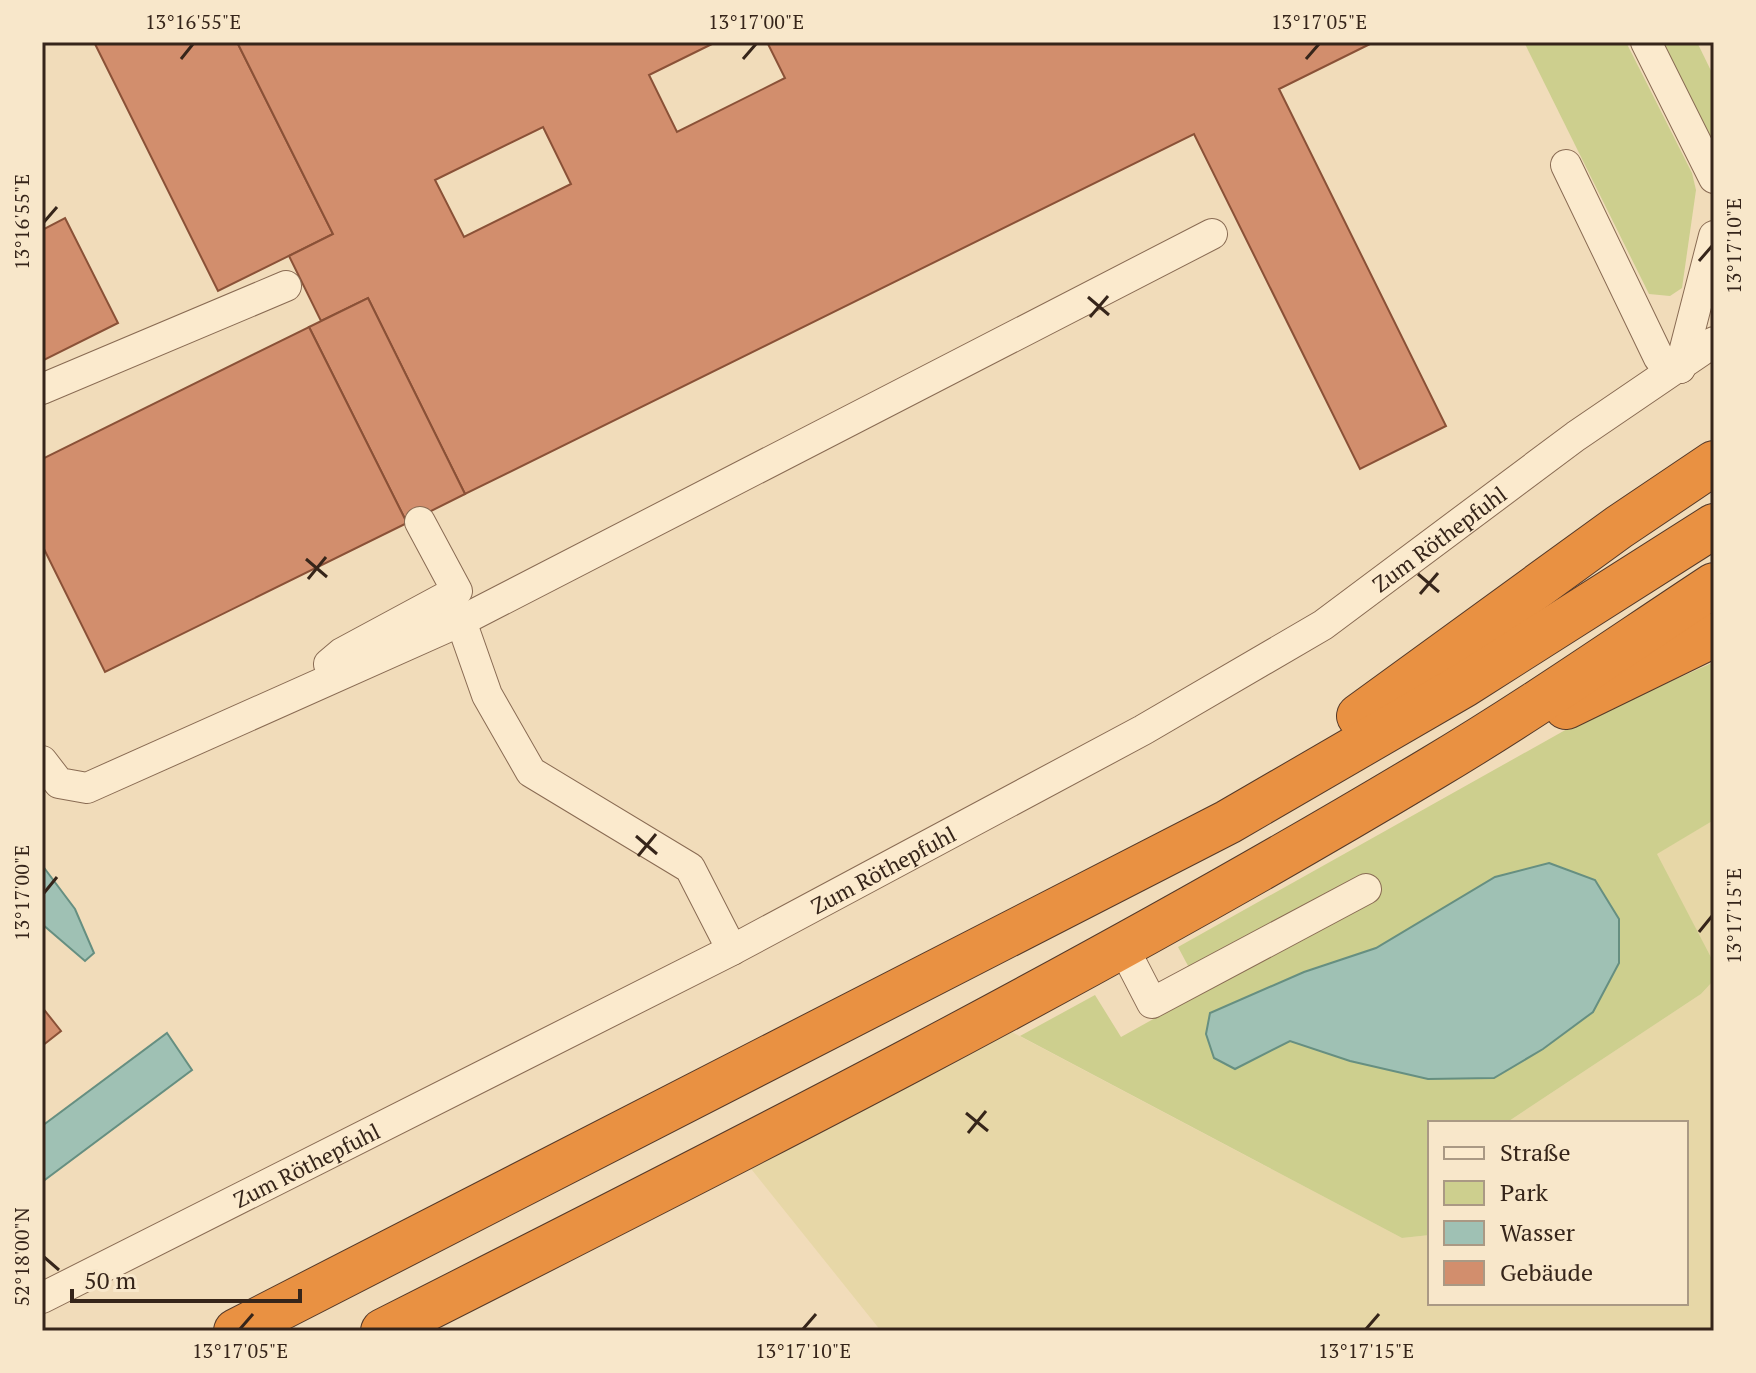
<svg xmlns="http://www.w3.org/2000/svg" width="1756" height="1373" font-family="'PT Serif',serif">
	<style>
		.farmland { fill: #e7d7a7 }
		.green { fill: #cdcf8e; fill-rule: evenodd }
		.water { fill: #9fc1b4; stroke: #668f81; stroke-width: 2 }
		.building { fill: #d28e6d; stroke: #8a5137; stroke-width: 2; fill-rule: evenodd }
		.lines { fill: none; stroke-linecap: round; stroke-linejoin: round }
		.minor-casing { stroke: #896b53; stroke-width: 32 }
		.highway-casing { stroke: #553928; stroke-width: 46 }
		.minor { stroke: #fbeacd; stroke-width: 30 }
		.highway { stroke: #e99142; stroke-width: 44 }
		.ticks { fill: none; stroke: #36251a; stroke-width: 3 }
		.labels { text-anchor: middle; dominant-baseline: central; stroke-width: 8; stroke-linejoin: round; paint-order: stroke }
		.street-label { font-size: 22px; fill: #36251a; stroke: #f8e7ca }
		.neatline { fill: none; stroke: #36251a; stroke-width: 3 }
		.ticks-label { font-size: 20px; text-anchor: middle; fill: #36251a }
	</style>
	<rect width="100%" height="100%" fill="#f1dcba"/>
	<!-- farmland -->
	<g class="farmland">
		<polygon points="1714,820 1714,963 1656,854"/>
		<polygon points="1714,980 1714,1331 881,1331 736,1150 989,1020 1402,1238 1430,1235 1430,1303 1686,1303 1686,1123 1506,1123 1701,994"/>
	</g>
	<!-- green -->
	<g class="green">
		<polygon points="1524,42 1626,42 1692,173 1696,190 1682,288 1670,296 1649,294"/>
		<polygon points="1659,42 1697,42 1714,77 1714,154"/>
		<path d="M1714,662V820L1657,854L1714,963V980L1701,994L1506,1123H1430V1235L1402,1238L1020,1036L1095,995L1121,1037L1202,992L1178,947L1576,724ZM1495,877L1494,1078L1428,1079L1350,1061L1290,1041L1304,972L1376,948Z"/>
	</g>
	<!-- water -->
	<g class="water">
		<polygon points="1549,863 1595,880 1619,919 1619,963 1593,1012 1543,1049 1494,1078 1428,1079 1350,1061 1290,1041 1235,1069 1214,1058 1206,1034 1210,1013 1304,972 1376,948 1495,877"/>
		<polygon points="42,865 75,909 94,953 85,961 42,924"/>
		<polygon points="167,1033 192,1070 42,1182 42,1126"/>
	</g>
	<!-- building -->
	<g class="building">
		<polygon points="94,42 237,42 333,234 218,291"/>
		<path d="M237,42H716L649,75L677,132L785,78L767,42H1374L1279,89L1446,426L1360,469L1194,134L465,494L368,298L321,321L289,256L333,234ZM543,127L571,184L464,237L435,180Z"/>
		<polygon points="65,218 118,323 42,361 42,230"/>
		<polygon points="368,298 465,494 407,523 309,327"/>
		<polygon points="309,327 407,523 105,672 42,545 42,459"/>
		<polygon points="42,1007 61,1031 42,1046"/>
	</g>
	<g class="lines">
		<!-- minor casing -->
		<g class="minor-casing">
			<g id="minor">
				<polyline points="1646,42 1714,178"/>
				<polyline points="1566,165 1659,358 1680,368"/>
				<polyline points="1680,368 1714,236"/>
				<polyline points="42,389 286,286"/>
				<polyline points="461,621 487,695 531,772 690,868 732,950"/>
				<polyline points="329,664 342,653 457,591 420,522"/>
				<polyline points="42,761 59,783 87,788 461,621 1212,234"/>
				<polyline points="1123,947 1152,1003 1366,889"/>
				<path id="s1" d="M42,1298L732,950L1143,730L1323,625L1576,436L1714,342"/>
			</g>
		</g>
		<!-- highway casing -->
		<g class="highway-casing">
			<g id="highway">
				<polyline points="1566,707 1714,635"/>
				<polyline points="1359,716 1619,527 1714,463"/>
				<polyline points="236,1331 1228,822 1464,685 1714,526"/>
				<path d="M383,1331C737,1152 1091,973 1431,769C1527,712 1620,647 1714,585"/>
			</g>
		</g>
		<!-- minor -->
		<use href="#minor" class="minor"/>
		<!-- highway -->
		<use href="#highway" class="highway"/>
	</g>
	<!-- ticks -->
	<path class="ticks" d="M181,59L193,44M743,59L756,44M1306,59L1319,44M44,222L57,207M1699,261L1712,246M1088,297L1109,315M1090,317L1108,296M306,559L327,577M1418,574L1439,592M308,579L326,557M1420,594L1438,573M636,836L657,854M638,856L656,834M44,893L57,877M1699,932L1712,916M966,1113L988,1131M968,1133L986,1111M44,1257L59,1270M240,1329L253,1314M803,1329L816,1314M1366,1329L1379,1314"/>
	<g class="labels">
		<!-- street labels -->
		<g class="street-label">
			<text stroke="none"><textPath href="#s1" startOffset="1592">Zum Röthepfuhl</textPath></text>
			<text stroke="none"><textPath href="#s1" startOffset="944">Zum Röthepfuhl</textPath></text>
			<text stroke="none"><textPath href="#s1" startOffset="296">Zum Röthepfuhl</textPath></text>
		</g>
	</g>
	<!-- border -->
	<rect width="1756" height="1373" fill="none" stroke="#f8e7ca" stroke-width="88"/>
	<!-- legend -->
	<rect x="1428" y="1121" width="260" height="184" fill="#f8e7ca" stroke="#aa9984" stroke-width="2"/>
	<rect x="1444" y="1147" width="40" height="12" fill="#fbeacd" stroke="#aa9984" stroke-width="2"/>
	<text x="1500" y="1161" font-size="24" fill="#36251a">Straße</text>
	<rect x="1444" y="1181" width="40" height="24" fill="#cdcf8e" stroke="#aa9984" stroke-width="2"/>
	<text x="1500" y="1201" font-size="24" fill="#36251a">Park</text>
	<rect x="1444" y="1221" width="40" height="24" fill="#9fc1b4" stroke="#aa9984" stroke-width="2"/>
	<text x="1500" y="1241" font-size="24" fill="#36251a">Wasser</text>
	<rect x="1444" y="1261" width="40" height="24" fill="#d28e6d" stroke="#aa9984" stroke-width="2"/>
	<text x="1500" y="1281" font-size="24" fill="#36251a">Gebäude</text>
	<!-- scale -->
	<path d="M72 1289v12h228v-12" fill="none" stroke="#36251a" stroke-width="4"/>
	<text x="84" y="1289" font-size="24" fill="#36251a" stroke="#f8e7ca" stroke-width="6" paint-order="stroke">50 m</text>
	<rect x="44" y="44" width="1668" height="1285" class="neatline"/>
	<g class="ticks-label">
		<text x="193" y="29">13°16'55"E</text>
		<text x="756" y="29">13°17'00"E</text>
		<text x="1319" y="29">13°17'05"E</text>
		<text transform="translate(22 222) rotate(-90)" y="7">13°16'55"E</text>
		<text transform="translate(1734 246) rotate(-90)" y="7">13°17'10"E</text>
		<text transform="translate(22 893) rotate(-90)" y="7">13°17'00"E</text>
		<text transform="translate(1734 916) rotate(-90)" y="7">13°17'15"E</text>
		<text transform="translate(22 1257) rotate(-90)" y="7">52°18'00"N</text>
		<text x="240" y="1358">13°17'05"E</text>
		<text x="803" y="1358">13°17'10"E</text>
		<text x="1366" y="1358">13°17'15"E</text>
	</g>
</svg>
